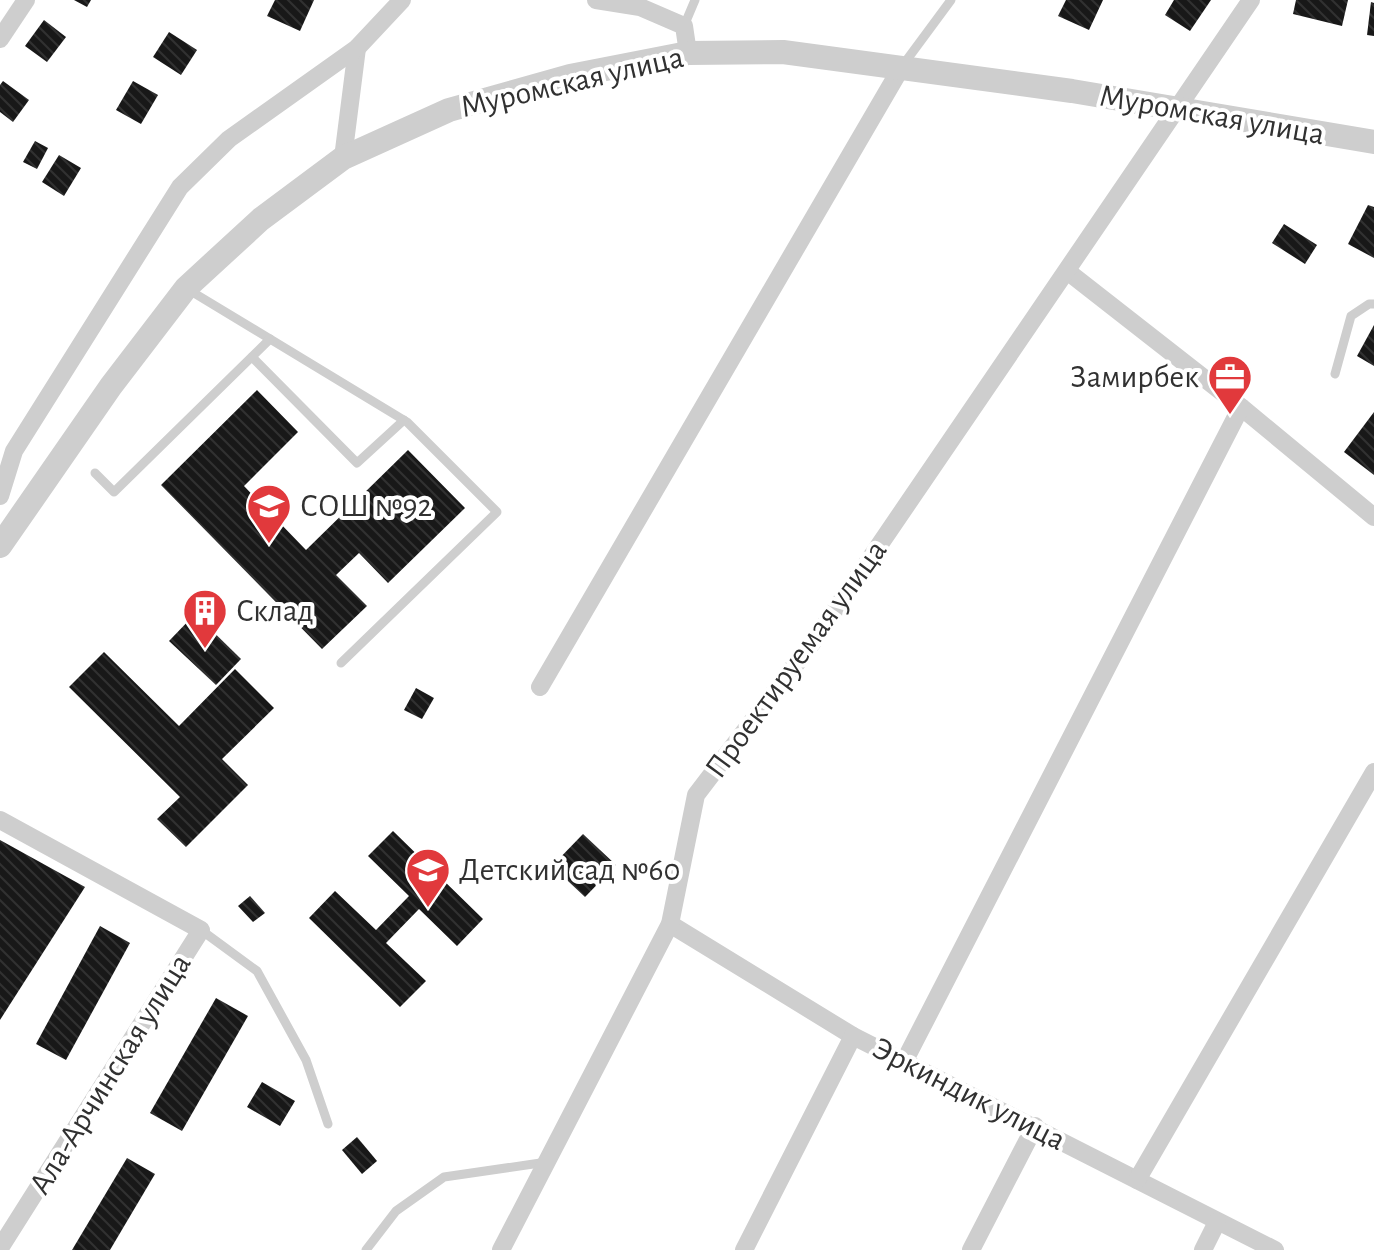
<svg xmlns="http://www.w3.org/2000/svg" width="1374" height="1250" font-family="'Alegreya Sans',sans-serif">
	<style>
		.building { fill: url(#building-back-hatch) }
		.lines { fill: none; stroke-linecap: round; stroke-linejoin: round }
		.service { stroke: #cecece; stroke-width: 9 }
		.minor { stroke: #cecece; stroke-width: 18 }
		.tertiary { stroke: #cecece; stroke-width: 24 }
		.labels { text-anchor: middle; dominant-baseline: central; stroke-width: 8; stroke-linejoin: round; paint-order: stroke }
		.street-label { font-size: 32px; fill: #313131; stroke: #fff }
		.poi-label { font-size: 32px; fill: #313131; stroke: #fff; text-anchor: start }
	</style>
	<defs>
		<pattern id="building-back-hatch" width="6" height="6" patternUnits="userSpaceOnUse" patternTransform="scale(2)"><rect width="6" height="6" fill="#181818"/><path d="M-1 5l2 2M0 0l6 6M5-1l2 2" fill="none" stroke="#313131"/></pattern>
	</defs>
	<rect width="100%" height="100%" fill="#fff"/>
	<!-- building -->
	<g class="building">
		<polygon points="74,0 91,0 87,7"/>
		<polygon points="275,0 314,0 300,31 267,16"/>
		<polygon points="1066,0 1103,0 1089,30 1058,16"/>
		<polygon points="1174,0 1211,0 1190,31 1165,15"/>
		<polygon points="1296,0 1348,0 1342,26 1293,14"/>
		<polygon points="1371,2 1374,3 1374,36 1367,35"/>
		<polygon points="44,20 66,37 47,62 25,46"/>
		<polygon points="169,32 197,50 181,75 153,57"/>
		<polygon points="3,81 29,100 13,122 0,112 0,85"/>
		<polygon points="133,81 158,95 141,124 116,110"/>
		<polygon points="35,141 48,148 37,169 23,162"/>
		<polygon points="59,155 81,168 64,196 42,182"/>
		<polygon points="1368,205 1374,207 1374,258 1348,244"/>
		<polygon points="1284,224 1317,245 1305,264 1272,243"/>
		<polygon points="1374,325 1374,366 1357,356"/>
		<polygon points="257,390 298,432 244,486 306,550 408,450 465,508 388,583 359,553 336,575 367,606 322,649 161,485"/>
		<polygon points="1374,412 1374,475 1344,452"/>
		<polygon points="195,614 241,659 216,685 169,641"/>
		<polygon points="104,652 179,726 235,669 274,708 222,759 248,785 186,847 157,819 180,797 69,687"/>
		<polygon points="416,688 434,698 422,719 404,710"/>
		<polygon points="393,831 483,919 457,946 419,909 386,943 426,981 400,1007 309,918 335,891 376,930 409,896 368,856"/>
		<polygon points="583,834 616,865 585,897 552,866"/>
		<polygon points="0,840 85,887 0,1020"/>
		<polygon points="250,896 265,913 253,922 238,906"/>
		<polygon points="100,926 130,943 66,1060 36,1044"/>
		<polygon points="216,998 248,1016 182,1131 150,1113"/>
		<polygon points="262,1082 295,1101 280,1126 247,1107"/>
		<polygon points="357,1137 377,1161 362,1174 342,1150"/>
		<polygon points="127,1158 155,1174 110,1250 72,1250"/>
	</g>
	<g class="lines">
		<!-- service -->
		<g class="service">
			<polyline points="684,26 695,0"/>
			<polyline points="903,65 951,0"/>
			<polyline points="189,290 407,422 497,512 341,663"/>
			<polyline points="252,357 357,463 404,420"/>
			<polyline points="1335,374 1351,316 1369,304 1374,304"/>
			<polyline points="95,473 114,492 270,339"/>
			<polyline points="201,930 257,971 306,1060 328,1124"/>
			<polyline points="366,1250 396,1211 444,1177 547,1162"/>
		</g>
		<!-- minor -->
		<g class="minor">
			<polyline points="596,0 640,7 684,26 688,53"/>
			<polyline points="0,39 26,0"/>
			<polyline points="343,158 357,48"/>
			<polyline points="1067,271 1241,407 1374,517"/>
			<polyline points="0,496 14,451 180,187 229,139 357,48 402,0"/>
			<polyline points="540,687 901,68"/>
			<polyline points="0,820 201,930 0,1248"/>
			<polyline points="670,924 853,1036 1275,1250"/>
			<polyline points="904,1062 1241,407"/>
			<polyline points="1137,1180 1374,772"/>
			<polyline points="501,1250 670,924 696,795 818,635 1251,0"/>
			<polyline points="744,1250 853,1036"/>
			<polyline points="971,1250 1035,1126"/>
			<polyline points="1203,1250 1217,1222"/>
		</g>
		<!-- tertiary -->
		<polyline class="tertiary" points="0,546 111,386 186,288 261,219 343,158 449,110 570,76 688,53 783,52 1072,91 1374,142"/>
	</g>
	<!-- icons -->
	<defs>
		<g id="office-pin" transform="scale(2.3)"><path d="M0 17L-7.5 6A9.5 9.5 0 1 1 7.5 6Z" fill="#e1393c" stroke="#fff"/><path d="M-6-3h4V-5.5h4V-3h4V5H-6ZM-1-4.5V-3h2v-1.5ZM-6 0V1H6V0Z" fill="#fff"/></g>
		<g id="school-pin" transform="scale(2.3)"><path d="M0 17L-7.5 6A9.5 9.5 0 1 1 7.5 6Z" fill="#e1393c" stroke="#fff"/><path d="M0-5L7-2L0 1L-7-2ZM-4 1L0 2.5L4 1V4Q0 6-4 4Z" fill="#fff"/></g>
		<g id="building-pin" transform="scale(2.3)"><path d="M0 17L-7.5 6A9.5 9.5 0 1 1 7.5 6Z" fill="#e1393c" stroke="#fff"/><path d="M-4-6H4V6H1V3H-1V6H-4ZM-2.5-4.3h1.7v1.8h-1.7ZM.8-4.3h1.7v1.8H.8ZM-2.5-1h1.7V.8h-1.7ZM.8-1h1.7V.8H.8Z" fill="#fff"/></g>
	</defs>
	<g fill-rule="evenodd">
		<use href="#office-pin" x="1230" y="377"/>
		<use href="#school-pin" x="269" y="506"/>
		<use href="#building-pin" x="205" y="611"/>
		<use href="#school-pin" x="428" y="870"/>
	</g>
	<g class="labels">
		<!-- street labels -->
		<g class="street-label">
			<text transform="translate(572 82) rotate(-13)">Муромская улица</text>
			<text transform="translate(1212 115) rotate(10)">Муромская улица</text>
			<text transform="translate(796 659) rotate(-54)">Проектируемая улица</text>
			<text transform="translate(110 1074) rotate(-58)">Ала-Арчинская улица</text>
			<text transform="translate(969 1094) rotate(27)">Эркиндик улица</text>
		</g>
		<!-- poi labels -->
		<g class="poi-label">
			<text x="1199" y="377" text-anchor="end">Замирбек</text>
			<text x="300" y="506">СОШ №92</text>
			<text x="236" y="611">Склад</text>
			<text x="459" y="870">Детский сад №60</text>
		</g>
	</g>
</svg>
